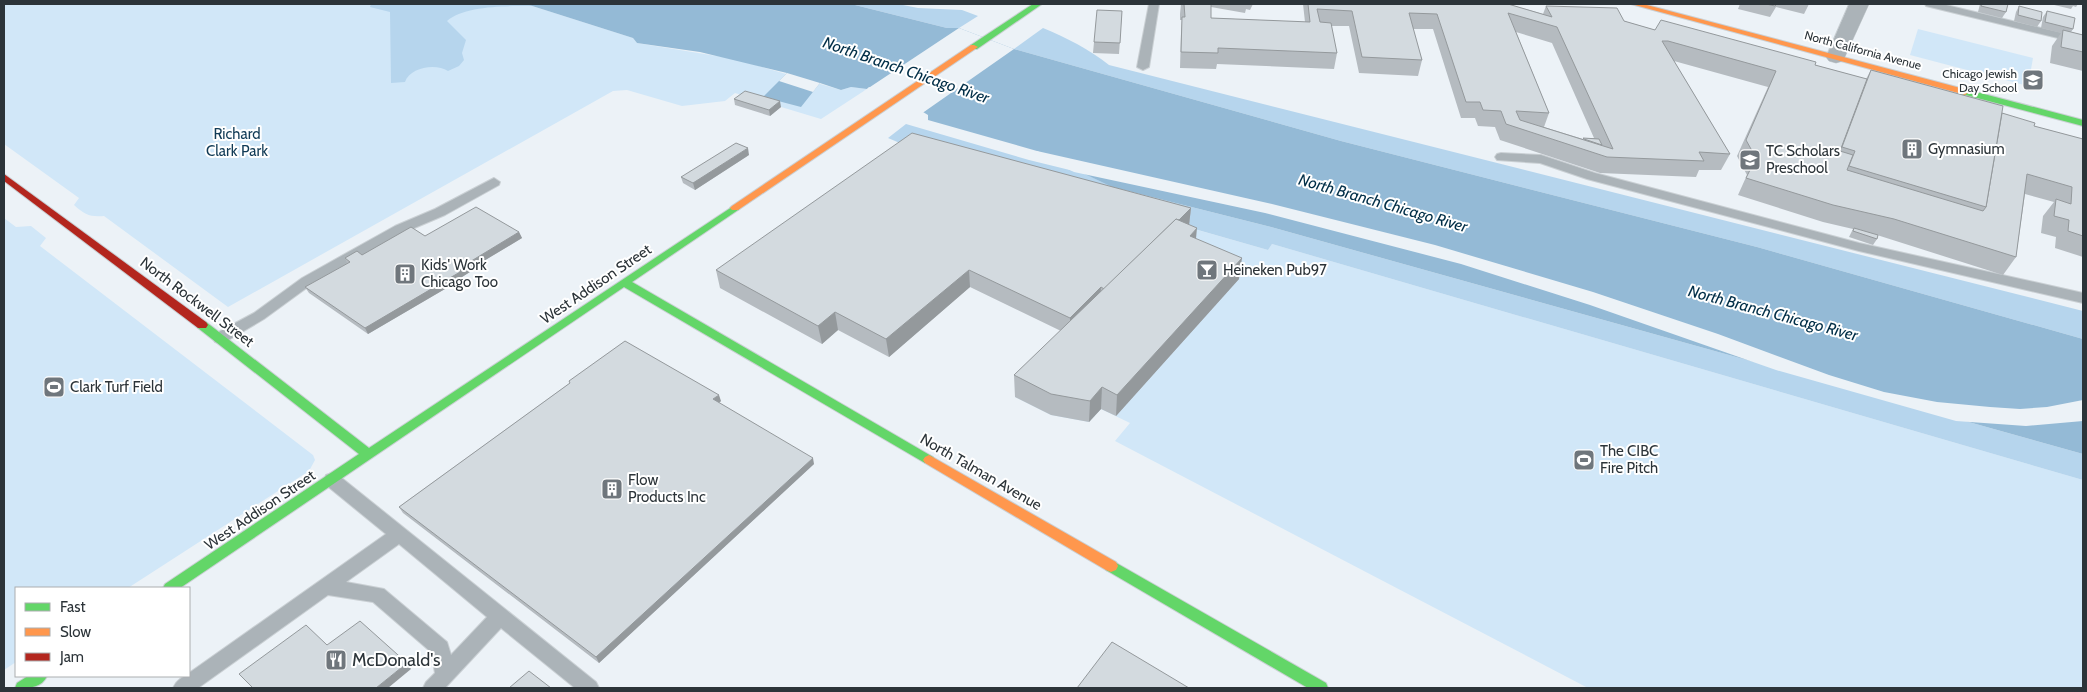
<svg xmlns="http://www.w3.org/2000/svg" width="2087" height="692" font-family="Cabin,sans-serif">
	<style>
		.green { fill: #d1e7f8 }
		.forest { fill: #b6d5ed }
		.water { fill: #94bad6 }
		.pier { fill: #ecf2f7 }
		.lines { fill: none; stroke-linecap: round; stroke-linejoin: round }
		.lane-casing { stroke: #cad0d4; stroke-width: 2 }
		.street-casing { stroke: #cad0d4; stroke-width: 1 }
		.fast-casing { stroke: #cad0d4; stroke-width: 2 }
		.slow-casing { stroke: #cad0d4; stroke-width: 2 }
		.jam-casing { stroke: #cad0d4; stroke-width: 2 }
		.lane { fill: #abb3b8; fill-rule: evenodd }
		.street { fill: #abb3b8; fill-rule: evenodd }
		.fast { fill: #63d668; fill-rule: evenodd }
		.slow { fill: #ff974d; fill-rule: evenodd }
		.jam { fill: #b3261e; fill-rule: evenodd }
		.wall { fill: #b5bbc0; fill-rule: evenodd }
		.shaded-wall { fill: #94999c }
		.building { fill: #d3dadf; stroke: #94999c; fill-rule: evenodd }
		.labels { text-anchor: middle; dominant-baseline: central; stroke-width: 4; stroke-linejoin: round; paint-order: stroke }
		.far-street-label { font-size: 12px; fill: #2c3439; stroke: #fff }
		.far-poi-label { font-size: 12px; fill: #2c3439; stroke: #fff; text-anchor: end }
		.park-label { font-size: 15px; fill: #113b56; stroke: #fff }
		.poi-label { font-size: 15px; fill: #2c3439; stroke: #fff; text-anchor: start }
		.street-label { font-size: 15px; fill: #2c3439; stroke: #fff }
		.water-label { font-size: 16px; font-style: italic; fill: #012e47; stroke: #fff }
		.near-poi-label { font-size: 18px; fill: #2c3439; stroke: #fff; text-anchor: start }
	</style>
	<rect width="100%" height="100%" fill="#ecf2f7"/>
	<!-- green -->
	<g class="green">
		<path d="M4,4H526L633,38L637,43L735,59L841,90L851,87L867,89L821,119L735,93L725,101L682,106L627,90L613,91L228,307L104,216C90,217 85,215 74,205L79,198L4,144Z"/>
		<polygon points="1918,29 2033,58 2028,86 1910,55"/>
		<polygon points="4,218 16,227 31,226 46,238 40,246 313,455 315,460 309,471 128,588 16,588 16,662 4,670"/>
		<polygon points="1194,229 1268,250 1272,244 2083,480 2083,688 1588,688 1115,441 1130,423 1101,409 1089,422 1051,415 1015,397 1174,240"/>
	</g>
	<!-- forest -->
	<g class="forest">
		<path d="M371,4H526L533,6C510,6 464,5 447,21L466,40L462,53L464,60L459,66L448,71C436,63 410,67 405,82L391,83L390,12L370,7Z"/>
		<polygon points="851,4 898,4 918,8 962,10 978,16 959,28 947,28"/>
		<path d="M1043,28C1067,38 1089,49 1109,65L2083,311V339L1757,247L1341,141L1014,49Z"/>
		<polygon points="906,124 1029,160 1086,174 1112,187 1271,227 2083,454 2083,480 1272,244 1268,250 914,149 888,138"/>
	</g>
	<!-- water -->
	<polygon class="water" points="526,4 851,4 947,28 959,28 1014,49 1341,141 1757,247 2083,339 2083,454 1271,227 1112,187 1037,151 928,120 928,115 923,112 926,110 869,87 867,89 851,87 841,90 820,83 801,107 763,97 787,73 700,52 637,43 633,38"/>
	<!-- pier -->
	<g class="pier">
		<polygon points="959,28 1014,49 921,114 921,111 870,90 864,91"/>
		<polygon points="787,73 820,83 813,92 779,81"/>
		<polygon points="1037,151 1272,204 1435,245 1593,292 1718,334 1829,375 1884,392 1937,402 1990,407 2020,409 2047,407 2083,400 2083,421 2026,426 1956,421 1776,370 1590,305 1461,264 1265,213 1074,172 1035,153"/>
	</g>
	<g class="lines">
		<!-- lane casing -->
		<g class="lane-casing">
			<g id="lane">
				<polygon points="1149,4 1159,4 1149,67 1143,70 1137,67"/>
				<polygon points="1925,4 1942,4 2083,38 2083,44 1926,6"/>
				<polygon points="1501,153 1541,155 1595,173 1859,243 2083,293 2083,303 1859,251 1587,179 1540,163 1497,160 1495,157 1497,154"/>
				<polygon points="494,178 500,182 499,185 445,215 405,232 312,284 264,319 225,342 220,343 215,342 213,338 215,334 254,313 302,278 395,226 435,209"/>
				<path d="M332,473L338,475L596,682L599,688H575L501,628L445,688H423L426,682L435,673L431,652L373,602L328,595L198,688H173C176,682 181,676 189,676V673L386,534L326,485L324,480L326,475ZM399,544L487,617L451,655L447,642L384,589L346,582Z"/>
			</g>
		</g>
		<!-- street casing -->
		<g class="street-casing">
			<polygon id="street" points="1849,4 1869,4 1843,61 1836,63 1829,61 1826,57"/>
		</g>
		<!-- fast casing -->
		<g class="fast-casing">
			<g id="fast">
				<polygon points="1033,4 1042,4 977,49 971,49 971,45"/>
				<polygon points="1965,89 2083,120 2083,126 1962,94 1961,92"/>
				<polygon points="735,205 738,206 740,208 738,210 632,282 933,457 935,460 933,463 925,463 624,287 180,588 163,588 165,584 359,454 198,328 196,325 198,322 206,322 369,448"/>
				<polygon points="1111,560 1326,683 1328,688 1308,688 1106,570 1104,566 1106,562"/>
				<path d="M28,676H47C41,689 27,688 15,688L17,683Z"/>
			</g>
		</g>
		<!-- slow casing -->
		<g class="slow-casing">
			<g id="slow">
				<polygon points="1631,4 1643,4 1968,90 1969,92 1965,95 1962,94"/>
				<polygon points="971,45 974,45 978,47 738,210 732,210 730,208 732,206"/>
				<polygon points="929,455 1116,562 1118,566 1116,570 1111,572 1106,570 925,463 923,460 925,457"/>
			</g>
		</g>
		<!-- jam casing -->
		<g class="jam-casing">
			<polygon id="jam" points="4,174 206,322 208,325 206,328 198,328 4,181"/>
		</g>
		<!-- lane -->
		<use href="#lane" class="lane"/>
		<!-- street -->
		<use href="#street" class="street"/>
		<!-- fast -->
		<use href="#fast" class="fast"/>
		<!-- slow -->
		<use href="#slow" class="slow"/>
		<!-- jam -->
		<use href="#jam" class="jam"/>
	</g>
	<!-- wall -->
	<g class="wall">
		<path d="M1181,4H1253L1250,10L1246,9L1245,13L1211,7V18L1305,22L1303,4H1508L1543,14L1546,6L1624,21L1655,30L1815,65L1866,79L1871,70L2002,113L2034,126L2082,139L2083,138V257L2055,248L2056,237L2041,233L2043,216L2054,202L2025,194L2016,257L2003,275L1877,235V239L1873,245L1849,237L1853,229L1823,222L1738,195L1747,175L1737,156L1768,87L1674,61L1730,154L1721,170H1699L1696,177L1600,173L1500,140L1495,127L1478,126L1475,118H1461L1433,29H1413L1422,60L1418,76L1359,73L1349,26H1331L1337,53L1334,69L1217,64L1216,69L1180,68L1181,33L1182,20H1180V14ZM1516,32L1552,43L1594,138H1583V139L1544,127L1549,113Z"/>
		<polygon points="1740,4 1809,4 1804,14 1776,7 1770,17 1738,9"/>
		<polygon points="1980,4 2008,4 2006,12 2002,18 1978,12"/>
		<polygon points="2050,4 2078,4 2076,7 2073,6 2071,9"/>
		<polygon points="2019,6 2041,21 2037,27 2014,21 2016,12"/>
		<polygon points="1122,11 1119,54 1093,53 1094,42"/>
		<polygon points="2047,11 2073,29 2071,32 2083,35 2083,33 2083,71 2050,63 2052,46 2061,33 2041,28 2043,17"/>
		<polygon points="734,99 781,107 770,116 735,105"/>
		<polygon points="749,155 695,190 683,183 681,177"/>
		<polygon points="1191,208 1189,225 1196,239 1239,279 1116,416 1101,409 1089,422 1051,415 1015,397 1014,375 1061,331 970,287 889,357 838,330 822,344 720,288 716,270"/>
		<polygon points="519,232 522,238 472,268 473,270 462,277 462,279 368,334 309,293 305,287 347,263 345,258 362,255 425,236"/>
		<polygon points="569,381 721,401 719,403 814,464 599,663 403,513 399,507 570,383"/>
	</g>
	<!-- shaded-wall -->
	<g class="shaded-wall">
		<polygon points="780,101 781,107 770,116 769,110"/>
		<polygon points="748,148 749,155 695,190 693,183"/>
		<polygon points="1191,208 1189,225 1106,289"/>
		<polygon points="1197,228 1195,249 1190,236"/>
		<polygon points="519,232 522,238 472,268 473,270 462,277 462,279 368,334 365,328 458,271 468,263"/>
		<polygon points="1242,258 1239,279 1116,416 1117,395"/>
		<polygon points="969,270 970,287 889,357 886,339"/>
		<polygon points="1101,287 1100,305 1070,335 1070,318"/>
		<polygon points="835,312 838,330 822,344 818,326"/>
		<polygon points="1102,387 1101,409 1089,422 1090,401"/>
		<polygon points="719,395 721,401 715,406 713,399"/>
		<polygon points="813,458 814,464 599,663 596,657"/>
		<polygon points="407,663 411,669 388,688 376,688"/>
	</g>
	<!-- building -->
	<g class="building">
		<path d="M1182,4H1211V18L1310,22L1308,4H1508L1552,17L1546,6L1617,8L1624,21L1655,30L1661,20L1816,62L1815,65L1867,79L1840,151L1853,155L1847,170L1983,211L1986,207L2002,113L2035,123L2034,126L2083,139V236L2068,231L2069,220L2054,216L2056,199L2071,204L2072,187L2027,174L2016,257L1894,219L1833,205L1746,178L1756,158L1746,140L1776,71L1668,41H1662L1730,154L1699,152L1704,161L1607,157L1506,124L1501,111L1483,110L1480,102H1466L1437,14L1409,13L1422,60L1362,57L1352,11L1317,9L1320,22L1331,23L1337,53L1218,48V53L1181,52L1182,17H1185L1184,4ZM1508,13L1557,27L1613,149L1520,120L1516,111L1549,113Z"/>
		<polygon points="1766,4 1777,4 1775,6"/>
		<polygon points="1982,4 2008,4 2006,12 1981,6"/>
		<polygon points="2019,6 2042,12 2041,21 2018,15"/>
		<polygon points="1097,10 1122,11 1120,43 1094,42"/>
		<polygon points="2047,11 2075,18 2073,29 2045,22"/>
		<polygon points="2063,30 2083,35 2083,52 2061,47"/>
		<polygon points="1871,70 2003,106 1986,207 1849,166 1855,151 1842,147"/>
		<polygon points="745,91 780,101 769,110 734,99"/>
		<polygon points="912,133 1191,208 1179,220 1176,219 1104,289 1101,287 1070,318 969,270 886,339 835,312 818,326 716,270"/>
		<polygon points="1583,138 1599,139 1602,145 1584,139"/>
		<polygon points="736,143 748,148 693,183 681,177"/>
		<polygon points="476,207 519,232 468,263 470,264 458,271 460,272 365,328 305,287 350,262 345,258 357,251 362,255 411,227 425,236"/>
		<polygon points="1176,219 1197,228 1190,236 1242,258 1117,395 1102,387 1090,401 1051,394 1014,375"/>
		<polygon points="1854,228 1878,235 1877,239 1853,231"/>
		<polygon points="625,341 719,395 713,399 813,458 596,657 399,507 570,383 569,381"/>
		<polygon points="360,621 407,663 376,688 253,688 239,674 306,625 327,645"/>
		<polygon points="1112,642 1189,688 1077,688"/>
		<polygon points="529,671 551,688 509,688"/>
	</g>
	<!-- icons -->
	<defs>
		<g id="school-square" transform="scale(1.125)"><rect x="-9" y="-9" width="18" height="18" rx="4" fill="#6f767c" stroke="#fff"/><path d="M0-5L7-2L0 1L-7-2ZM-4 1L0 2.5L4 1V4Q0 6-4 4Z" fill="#fff"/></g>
		<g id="building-square" transform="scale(1.125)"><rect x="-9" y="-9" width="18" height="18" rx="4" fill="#6f767c" stroke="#fff"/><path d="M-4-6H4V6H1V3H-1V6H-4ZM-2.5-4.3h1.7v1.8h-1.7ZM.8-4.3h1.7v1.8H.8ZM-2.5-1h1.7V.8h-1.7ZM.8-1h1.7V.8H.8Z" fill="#fff"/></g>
		<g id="bar-square" transform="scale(1.125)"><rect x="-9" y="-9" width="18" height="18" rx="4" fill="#6f767c" stroke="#fff"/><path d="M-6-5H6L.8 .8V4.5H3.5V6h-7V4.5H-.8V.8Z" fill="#fff"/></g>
		<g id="stadium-square" transform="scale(1.125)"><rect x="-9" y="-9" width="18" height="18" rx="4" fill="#6f767c" stroke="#fff"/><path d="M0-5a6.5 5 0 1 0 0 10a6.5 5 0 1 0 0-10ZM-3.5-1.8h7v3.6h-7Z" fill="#fff"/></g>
		<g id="restaurant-square" transform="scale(1.125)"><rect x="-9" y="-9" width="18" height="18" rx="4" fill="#6f767c" stroke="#fff"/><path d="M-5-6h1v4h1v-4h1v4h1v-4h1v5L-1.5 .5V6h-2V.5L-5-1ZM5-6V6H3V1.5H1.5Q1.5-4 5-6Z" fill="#fff"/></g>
	</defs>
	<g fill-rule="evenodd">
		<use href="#school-square" x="2033" y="80"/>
		<use href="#building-square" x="1912" y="149"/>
		<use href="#school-square" x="1750" y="160"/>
		<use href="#bar-square" x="1207" y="270"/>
		<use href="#building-square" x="405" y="274"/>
		<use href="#stadium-square" x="54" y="387"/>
		<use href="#stadium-square" x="1584" y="460"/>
		<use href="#building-square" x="612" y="489"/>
		<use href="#restaurant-square" x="336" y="660"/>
	</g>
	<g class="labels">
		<!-- far-street labels -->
		<g class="far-street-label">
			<text transform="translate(1863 50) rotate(15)">North California Avenue</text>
		</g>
		<!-- far-poi labels -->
		<g class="far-poi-label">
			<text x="2017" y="73">Chicago Jewish<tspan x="2017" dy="14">Day School</tspan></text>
		</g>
		<!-- park labels -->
		<g class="park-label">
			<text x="237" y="134">Richard<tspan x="237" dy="17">Clark Park</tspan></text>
		</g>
		<!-- poi labels -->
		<g class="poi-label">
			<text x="1928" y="149">Gymnasium</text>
			<text x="1766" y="151">TC Scholars<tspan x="1766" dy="17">Preschool</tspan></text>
			<text x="421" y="265">Kids' Work<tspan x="421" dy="17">Chicago Too</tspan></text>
			<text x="1223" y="270">Heineken Pub97</text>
			<text x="70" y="387">Clark Turf Field</text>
			<text x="1600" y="451">The CIBC<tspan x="1600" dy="17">Fire Pitch</tspan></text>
			<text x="628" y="480">Flow<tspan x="628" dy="17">Products Inc</tspan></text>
		</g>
		<!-- street labels -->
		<g class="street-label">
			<text transform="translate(596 284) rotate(-34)">West Addison Street</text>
			<text transform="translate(197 302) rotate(37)">North Rockwell Street</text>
			<text transform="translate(981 472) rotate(30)">North Talman Avenue</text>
			<text transform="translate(260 510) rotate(-34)">West Addison Street</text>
		</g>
		<!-- water labels -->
		<g class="water-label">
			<text transform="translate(906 70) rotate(19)">North Branch Chicago River</text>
			<text transform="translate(1383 203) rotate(16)">North Branch Chicago River</text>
			<text transform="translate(1773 313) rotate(15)">North Branch Chicago River</text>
		</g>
		<!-- near-poi labels -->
		<g class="near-poi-label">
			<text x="352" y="660">McDonald's</text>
		</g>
	</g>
	<!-- border -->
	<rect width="2087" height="692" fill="none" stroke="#2c3439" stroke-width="10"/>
	<!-- legend -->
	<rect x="15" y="587" width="175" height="90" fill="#ffffff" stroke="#abaeb0"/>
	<rect x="25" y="603" width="25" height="8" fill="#63d668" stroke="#abaeb0"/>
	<text x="60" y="612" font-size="15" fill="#2c3439">Fast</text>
	<rect x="25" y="628" width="25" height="8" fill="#ff974d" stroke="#abaeb0"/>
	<text x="60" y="637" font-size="15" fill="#2c3439">Slow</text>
	<rect x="25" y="653" width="25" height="8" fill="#b3261e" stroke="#abaeb0"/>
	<text x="60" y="662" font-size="15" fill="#2c3439">Jam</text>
</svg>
